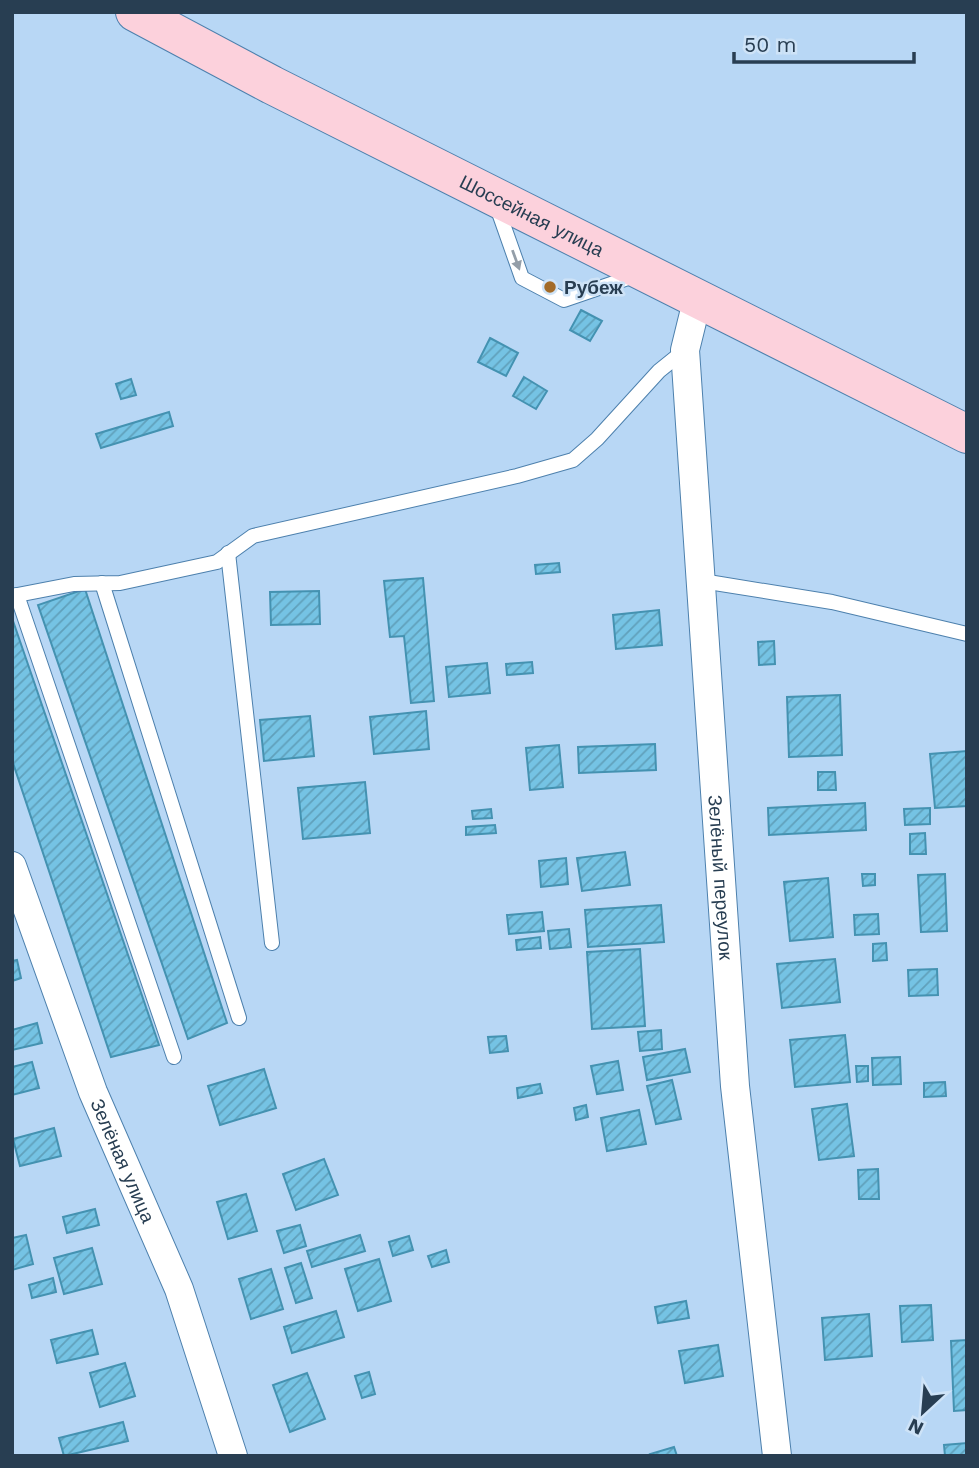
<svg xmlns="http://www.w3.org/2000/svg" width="979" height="1468" font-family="'Work Sans',sans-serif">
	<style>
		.building { fill: url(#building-hatch); stroke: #4492b1; stroke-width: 2 }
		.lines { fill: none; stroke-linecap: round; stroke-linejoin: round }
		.lane-casing { stroke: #4d80ad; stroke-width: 16 }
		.street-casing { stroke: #4d80ad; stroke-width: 30 }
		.secondary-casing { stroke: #4d80ad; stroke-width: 40 }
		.lane { stroke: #fff; stroke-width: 14 }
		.street { stroke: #fff; stroke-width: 28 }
		.secondary { stroke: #fcd1dc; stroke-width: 38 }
		.oneway { fill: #949ea8 }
		.poi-dot { fill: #a36b28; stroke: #cee3f7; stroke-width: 2.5 }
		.labels { text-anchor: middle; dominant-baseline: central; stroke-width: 5; stroke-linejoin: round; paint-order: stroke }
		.street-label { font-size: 19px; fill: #283e52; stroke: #cee3f7 }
		.poi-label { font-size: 19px; font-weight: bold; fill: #283e52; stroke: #cee3f7; text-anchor: start }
	</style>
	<defs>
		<pattern id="building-hatch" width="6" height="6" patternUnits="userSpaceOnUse" patternTransform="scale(1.75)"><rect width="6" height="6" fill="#75c3e4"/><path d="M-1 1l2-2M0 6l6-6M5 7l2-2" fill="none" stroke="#60a0bb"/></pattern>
	</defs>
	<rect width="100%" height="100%" fill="#b8d7f5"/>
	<!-- building -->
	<g class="building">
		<polygon points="581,310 602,321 590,341 570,330"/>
		<polygon points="490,338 518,353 506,376 478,362"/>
		<polygon points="524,377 547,391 536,409 513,396"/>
		<polygon points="131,379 136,395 121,399 116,384"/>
		<polygon points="169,412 173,426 101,448 96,434"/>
		<polygon points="559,563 560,572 536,574 535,565"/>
		<polygon points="423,578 434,701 411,703 404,636 390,637 384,581"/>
		<polygon points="85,589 227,1023 188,1039 38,605"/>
		<polygon points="319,591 320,624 271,625 270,592"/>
		<polygon points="659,610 662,645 616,649 613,615"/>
		<polygon points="12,618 159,1045 111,1057 12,760"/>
		<polygon points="774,641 775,664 759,665 758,642"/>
		<polygon points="532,662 533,673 507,675 506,664"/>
		<polygon points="487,663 490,693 449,697 446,667"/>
		<polygon points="840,695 842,755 789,757 787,697"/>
		<polygon points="426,711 429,749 374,754 370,717"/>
		<polygon points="310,716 314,756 264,761 260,720"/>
		<polygon points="655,744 656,770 579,773 578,747"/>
		<polygon points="559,745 563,787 530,790 526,748"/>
		<polygon points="967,751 967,806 935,808 930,754"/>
		<polygon points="818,772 835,772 836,790 818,790"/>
		<polygon points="365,782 370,833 303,839 298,788"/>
		<polygon points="865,803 866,830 769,835 768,808"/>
		<polygon points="930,808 930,824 905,825 904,809"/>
		<polygon points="491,809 492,818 473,819 472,811"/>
		<polygon points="495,825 496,833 466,835 466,827"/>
		<polygon points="925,833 926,854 910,854 910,834"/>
		<polygon points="625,852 630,885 582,891 577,858"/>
		<polygon points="566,858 568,884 541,887 539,861"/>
		<polygon points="862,874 875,874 875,885 863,886"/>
		<polygon points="945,874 947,931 921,932 918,875"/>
		<polygon points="828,878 833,937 790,941 784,882"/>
		<polygon points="661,905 664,942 588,947 585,910"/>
		<polygon points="542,912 544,931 509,934 507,915"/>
		<polygon points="878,914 879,934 855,935 854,915"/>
		<polygon points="569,929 571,947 550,949 548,931"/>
		<polygon points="540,937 541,948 517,950 516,940"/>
		<polygon points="886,943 887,960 873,961 873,944"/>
		<polygon points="640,949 645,1026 592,1029 587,952"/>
		<polygon points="835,959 840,1002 782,1008 777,964"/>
		<polygon points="17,960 21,978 12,981 12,961"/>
		<polygon points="937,969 938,995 909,996 908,970"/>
		<polygon points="37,1023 42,1043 12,1050 12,1030"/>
		<polygon points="661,1030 662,1049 640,1051 638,1032"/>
		<polygon points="845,1035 850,1082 795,1087 790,1040"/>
		<polygon points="506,1036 508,1051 490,1053 488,1037"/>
		<polygon points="685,1049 690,1072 647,1080 643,1057"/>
		<polygon points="900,1057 901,1084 873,1085 872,1058"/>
		<polygon points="618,1061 623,1090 597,1094 591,1066"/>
		<polygon points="32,1062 39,1088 12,1095 12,1067"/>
		<polygon points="856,1066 868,1066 868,1081 857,1082"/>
		<polygon points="264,1069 276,1108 220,1125 208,1086"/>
		<polygon points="672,1080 681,1119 656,1124 647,1086"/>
		<polygon points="945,1082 946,1096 924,1097 924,1083"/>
		<polygon points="540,1084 542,1093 518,1098 517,1088"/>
		<polygon points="847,1104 854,1156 819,1160 812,1109"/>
		<polygon points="586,1105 588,1117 576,1120 574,1108"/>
		<polygon points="639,1110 646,1144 607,1151 601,1118"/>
		<polygon points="54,1128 61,1156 20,1166 13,1139"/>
		<polygon points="324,1159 338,1195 296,1210 283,1174"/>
		<polygon points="878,1169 879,1199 859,1199 858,1170"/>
		<polygon points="246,1194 257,1231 228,1239 217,1202"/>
		<polygon points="95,1209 99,1225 67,1233 63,1217"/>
		<polygon points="300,1225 306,1246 284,1253 277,1231"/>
		<polygon points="26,1235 33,1264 12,1270 12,1238"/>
		<polygon points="360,1235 365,1251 312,1267 307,1251"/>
		<polygon points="409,1236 413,1250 393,1256 389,1242"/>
		<polygon points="92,1248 102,1284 64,1294 54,1258"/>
		<polygon points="446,1250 449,1262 432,1267 428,1256"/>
		<polygon points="379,1259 391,1301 358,1311 345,1269"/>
		<polygon points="301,1263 312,1298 296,1303 285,1268"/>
		<polygon points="271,1269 283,1309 251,1319 239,1279"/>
		<polygon points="53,1278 56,1292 32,1298 29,1285"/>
		<polygon points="686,1301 689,1318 658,1323 655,1307"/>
		<polygon points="931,1305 933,1340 902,1342 900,1306"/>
		<polygon points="336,1311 344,1337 292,1353 284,1327"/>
		<polygon points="869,1314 872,1356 825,1360 822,1318"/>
		<polygon points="92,1330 98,1354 57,1363 51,1340"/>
		<polygon points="967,1340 967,1410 954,1411 951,1341"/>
		<polygon points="718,1345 723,1376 685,1383 679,1351"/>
		<polygon points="125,1363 135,1396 100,1407 90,1373"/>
		<polygon points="369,1372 375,1394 362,1398 355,1376"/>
		<polygon points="307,1373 325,1419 290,1432 273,1385"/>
		<polygon points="123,1422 128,1441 64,1456 59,1438"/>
		<polygon points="967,1443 967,1456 945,1456 944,1445"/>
		<polygon points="674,1447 677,1456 651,1456 650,1454"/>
	</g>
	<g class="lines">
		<!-- lane casing -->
		<g class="lane-casing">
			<g id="lane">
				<polyline points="497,207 522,278 564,300 637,275"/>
				<polyline points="228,553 272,943"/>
				<polyline points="702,581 832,602 967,634"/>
				<polyline points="102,583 239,1018"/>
				<polyline points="17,595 174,1057"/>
				<polyline points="12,596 74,584 120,583 217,562 253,536 517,476 573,460 597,439 659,371 685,350"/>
			</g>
		</g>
		<!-- street casing -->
		<g class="street-casing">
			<g id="street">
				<path id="s1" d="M698,297L685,350L735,1086L777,1456"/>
				<path id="s2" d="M12,866L93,1092L179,1289L233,1456"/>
			</g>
		</g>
		<!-- secondary casing -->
		<g class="secondary-casing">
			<g id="secondary">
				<path id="s3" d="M135,12L272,85L967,434"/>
			</g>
		</g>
		<!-- lane -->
		<use href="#lane" class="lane"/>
		<!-- street -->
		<use href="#street" class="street"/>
		<!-- secondary -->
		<use href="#secondary" class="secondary"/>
	</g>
	<!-- one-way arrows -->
	<defs><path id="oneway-solid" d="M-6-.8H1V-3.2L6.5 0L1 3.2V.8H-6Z" transform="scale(1.75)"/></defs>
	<use class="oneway" href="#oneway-solid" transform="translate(516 260) rotate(70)"/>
	<!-- markers -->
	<circle class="poi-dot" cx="550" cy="287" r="7"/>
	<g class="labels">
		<!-- street labels -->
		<g class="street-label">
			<text stroke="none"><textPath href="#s3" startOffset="446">Шоссейная улица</textPath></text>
			<text stroke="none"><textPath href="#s1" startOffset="583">Зелёный переулок</textPath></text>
			<text stroke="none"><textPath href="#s2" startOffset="315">Зелёная улица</textPath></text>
		</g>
		<!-- poi labels -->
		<g class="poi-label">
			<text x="564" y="287">Рубеж</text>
		</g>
	</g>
	<!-- border -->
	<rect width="979" height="1468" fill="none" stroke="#283e52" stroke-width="28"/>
	<!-- north arrow -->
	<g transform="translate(923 1412) rotate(206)" stroke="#cee3f7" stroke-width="5" paint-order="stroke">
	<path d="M0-5L12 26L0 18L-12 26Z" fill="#283e52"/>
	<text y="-10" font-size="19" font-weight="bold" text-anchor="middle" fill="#283e52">N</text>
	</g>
	<!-- scale -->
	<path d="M734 52v10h180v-10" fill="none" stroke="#283e52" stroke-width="3.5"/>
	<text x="744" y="52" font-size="21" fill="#283e52" stroke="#cee3f7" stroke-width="5" paint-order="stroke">50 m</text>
</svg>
